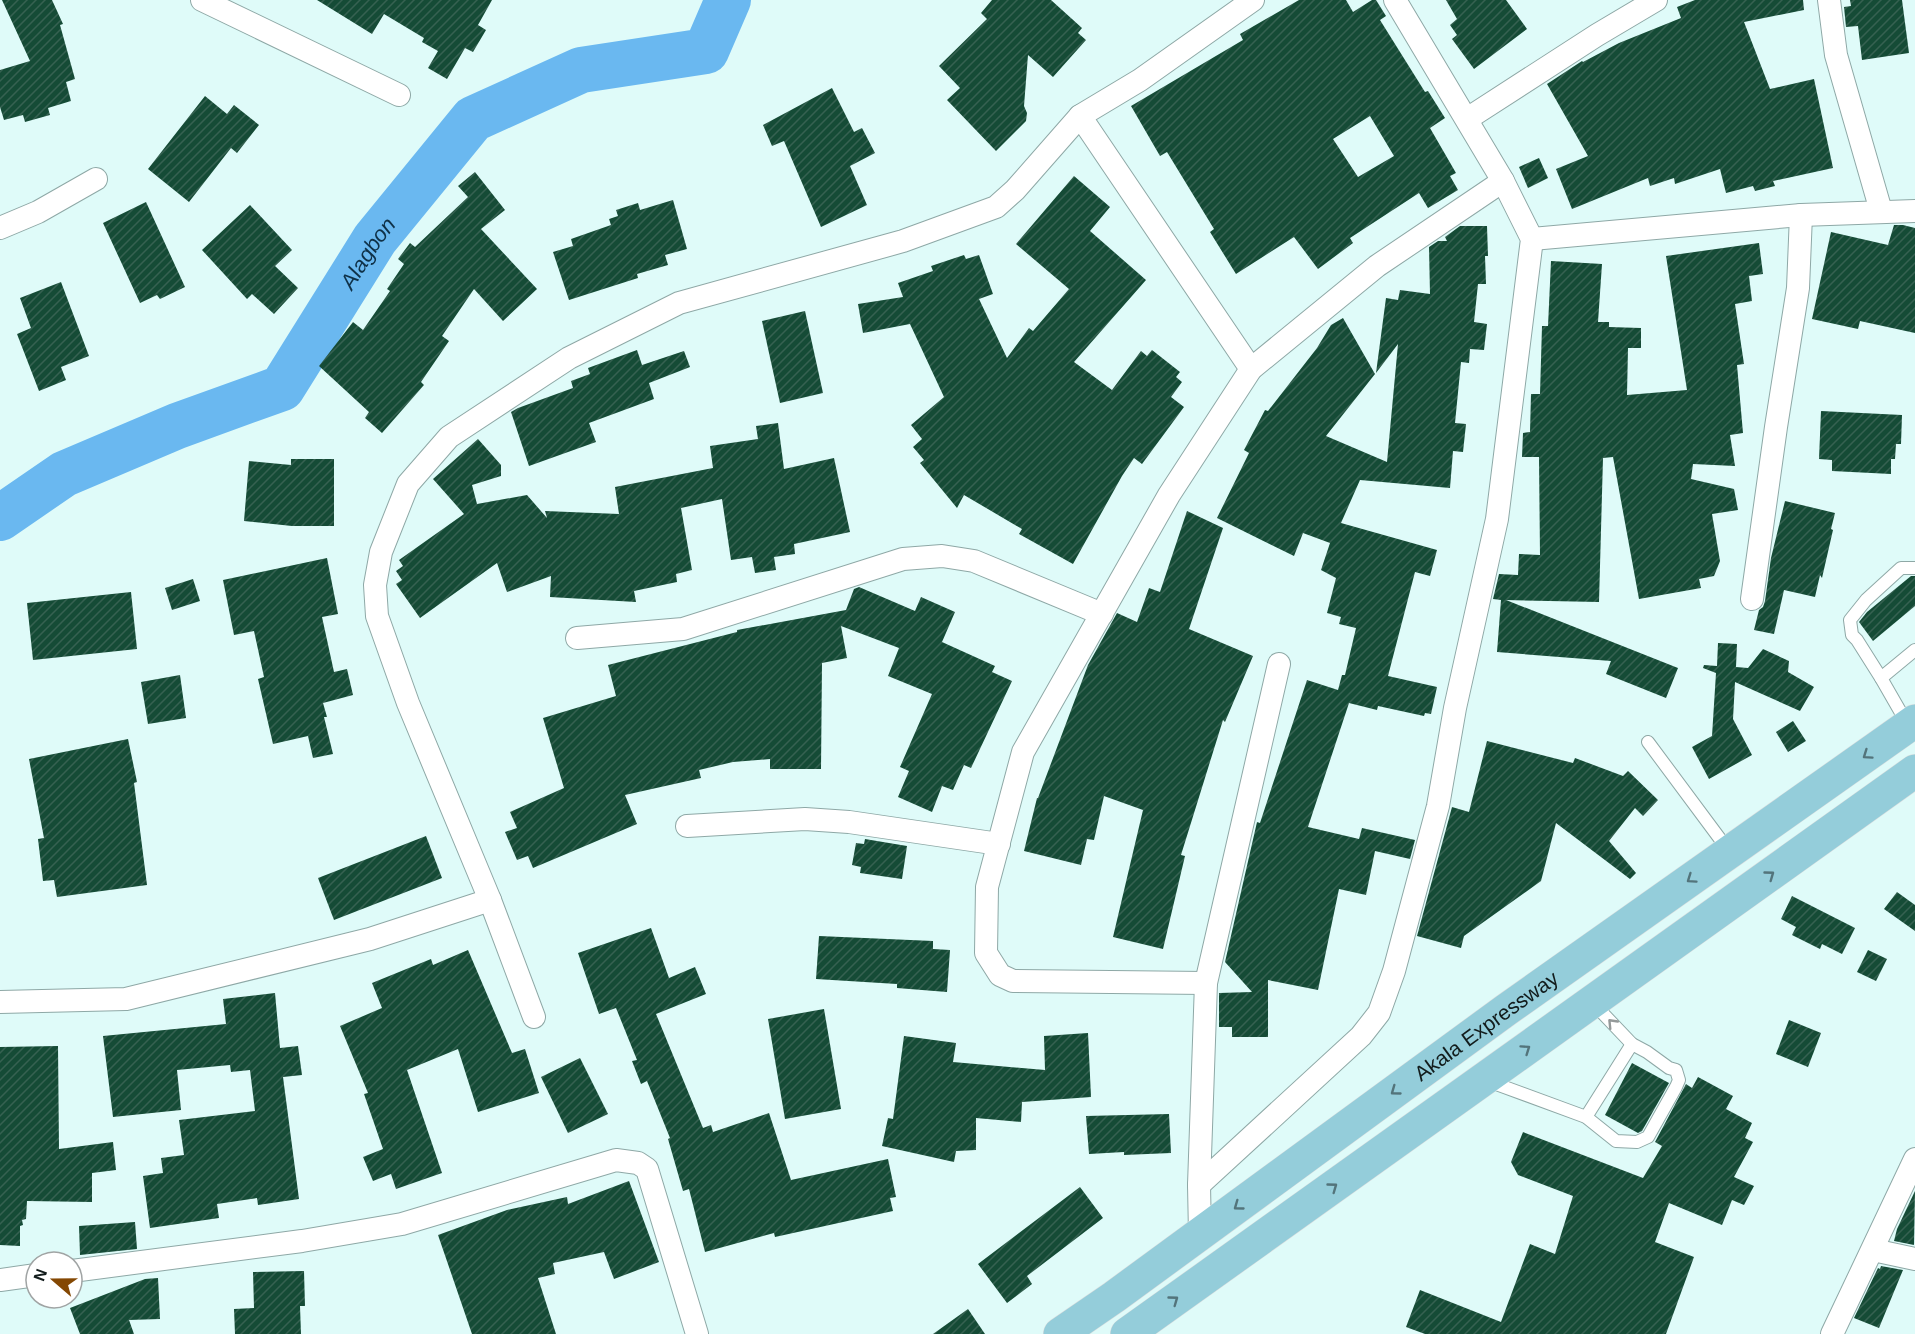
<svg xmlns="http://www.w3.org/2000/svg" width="1915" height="1334" font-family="Helvetica,sans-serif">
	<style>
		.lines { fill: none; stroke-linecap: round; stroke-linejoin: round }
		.river { stroke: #6ab8f0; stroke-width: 46 }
		.building { fill: url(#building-hatch); fill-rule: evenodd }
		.service-casing { stroke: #8ea8a6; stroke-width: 14 }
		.minor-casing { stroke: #8ea8a6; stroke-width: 24 }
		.primary-casing { stroke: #dedfdf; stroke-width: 34 }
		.service { stroke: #fff; stroke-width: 12 }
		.minor { stroke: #fff; stroke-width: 22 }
		.primary { stroke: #94cdda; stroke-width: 33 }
		.oneway { stroke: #53747b }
		.oneway2 { stroke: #949999 }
		.labels { text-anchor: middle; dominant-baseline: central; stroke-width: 6; stroke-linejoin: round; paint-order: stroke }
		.street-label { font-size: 21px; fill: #121c1c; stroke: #fff }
		.water-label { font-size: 22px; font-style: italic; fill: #0f3148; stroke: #fff }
	</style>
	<defs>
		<pattern id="building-hatch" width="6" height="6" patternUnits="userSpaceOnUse" patternTransform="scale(1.5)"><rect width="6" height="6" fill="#154b36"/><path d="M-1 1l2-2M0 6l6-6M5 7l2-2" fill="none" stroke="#366151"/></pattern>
	</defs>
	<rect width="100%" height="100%" fill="#dffbf9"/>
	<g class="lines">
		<!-- river -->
		<path class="river" id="s1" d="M0,518L64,474L177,426L282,388L375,239L473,119L581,70L706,51L728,0"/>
	</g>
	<!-- building -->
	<g class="building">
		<polygon points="2,0 52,0 63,24 60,25 75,79 66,82 71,101 48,108 50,115 25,122 23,115 4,120 0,107 0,70 30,61"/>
		<polygon points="317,0 492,0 478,25 486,30 473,52 465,48 447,79 428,68 438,51 422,42 424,38 384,14 372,34"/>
		<polygon points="992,0 1051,0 1082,28 1078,33 1086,40 1053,77 1028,55 1024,106 1027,113 1026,121 996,151 947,100 960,88 939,66 987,19 981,13"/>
		<path d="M1299,0H1346L1353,12L1372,0H1376L1386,16L1380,20L1425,92L1428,91L1445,118L1430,128L1456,173L1450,176L1458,190L1428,208L1419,193L1350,238L1353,243L1318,269L1294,237L1236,274L1210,232L1214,229L1167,152L1160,156L1131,106L1243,40L1240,34ZM1370,116L1394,156L1358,177L1333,139Z"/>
		<polygon points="1446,0 1506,0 1527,29 1474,69 1452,39 1457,35 1450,25 1457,19"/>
		<polygon points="1695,0 1803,0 1804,10 1744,22 1770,89 1814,79 1833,168 1773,181 1775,186 1755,191 1753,186 1726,193 1720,169 1675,184 1674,178 1650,186 1648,178 1572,209 1556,169 1588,156 1547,84 1582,61 1583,62 1619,43 1681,18 1677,7"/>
		<polygon points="1850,0 1902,0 1909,53 1862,60 1858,26 1846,27 1844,7 1851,6"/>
		<polygon points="832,88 854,132 862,128 875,153 850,166 867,205 821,227 784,141 772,146 763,125"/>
		<polygon points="205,96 227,114 234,105 259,125 237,153 231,148 189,202 148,169"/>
		<polygon points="1539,158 1548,178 1528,188 1519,167"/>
		<polygon points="475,172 505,210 481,229 537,289 503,321 474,289 442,336 449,341 421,382 424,385 382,433 365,418 369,412 319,366 353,322 363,330 390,291 387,289 404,264 398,259 410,243 415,247 468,197 458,186"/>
		<polygon points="1074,176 1110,207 1090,231 1146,280 1074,362 1112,390 1141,351 1147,356 1152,350 1180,372 1176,377 1182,382 1171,397 1184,407 1142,464 1134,458 1122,476 1073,564 1019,534 1022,529 964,495 957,508 920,463 924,460 913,447 922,439 911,425 944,397 910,324 863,333 858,304 903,297 898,283 933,271 931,266 964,255 966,259 979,255 993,294 979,299 1007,358 1029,328 1033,331 1069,289 1016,244"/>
		<polygon points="673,200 687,249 665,255 668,265 637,274 638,278 569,300 553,252 573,246 571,239 611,225 609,219 618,216 616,210 638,203 640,210"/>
		<polygon points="146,202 185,287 160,299 157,295 140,303 103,223"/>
		<polygon points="250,205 292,250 275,266 298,288 274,314 252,294 247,299 202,250"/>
		<polygon points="1894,225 1903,225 1915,228 1915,333 1860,321 1858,329 1812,319 1831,232 1888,245"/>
		<polygon points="1460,226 1487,226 1488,256 1485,256 1486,284 1478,284 1474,322 1487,324 1484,350 1470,349 1469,363 1461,362 1455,423 1466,424 1463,452 1453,451 1450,488 1360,480 1341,523 1437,550 1430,576 1415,572 1388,676 1437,687 1431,714 1425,713 1424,716 1378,706 1377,710 1349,703 1308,827 1359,839 1362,828 1415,840 1410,859 1375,851 1366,895 1339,889 1318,990 1268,980 1268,1037 1232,1037 1232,1027 1219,1027 1219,993 1252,992 1225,962 1257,822 1260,823 1307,680 1338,690 1342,675 1345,675 1356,628 1339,624 1341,617 1327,613 1336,578 1321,570 1330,543 1303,533 1294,556 1217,518 1249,453 1244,450 1265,410 1268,411 1317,348 1331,325 1343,318 1375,374 1326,436 1387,462 1398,344 1376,373 1386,298 1398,300 1400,290 1430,294 1429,247 1438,241 1447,241 1445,237"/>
		<polygon points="1759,243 1763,274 1749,276 1752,301 1735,304 1744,364 1737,365 1743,433 1730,435 1735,466 1693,464 1691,479 1734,489 1738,510 1712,514 1720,561 1714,576 1699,579 1701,588 1639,599 1613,457 1603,458 1599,602 1506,600 1678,668 1666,698 1606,674 1611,661 1497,652 1501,600 1493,599 1499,574 1518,575 1519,554 1540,555 1539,457 1522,457 1523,433 1530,432 1531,394 1540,394 1542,326 1548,326 1551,261 1602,264 1598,322 1609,322 1609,327 1641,328 1641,348 1628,348 1627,395 1687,390 1666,256"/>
		<polygon points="61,282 89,356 61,367 66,380 39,391 17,334 31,328 20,298"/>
		<polygon points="805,311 823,393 780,403 762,321"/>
		<polygon points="637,350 642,365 684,351 690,367 649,383 654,399 589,423 596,442 529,466 511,412 518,408 573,388 571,381 590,374 588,368"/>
		<polygon points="1821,411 1902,415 1901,444 1896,444 1895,459 1891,459 1891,474 1832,471 1832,460 1819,459"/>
		<polygon points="778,423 784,469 834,458 850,532 794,544 795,554 774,557 776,570 755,573 752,557 731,560 722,499 681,508 692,570 676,574 677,582 634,591 636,602 550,597 551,576 507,592 497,563 420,618 396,584 402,580 396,571 403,566 399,560 464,514 433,479 478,439 501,465 501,476 472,485 477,504 527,495 547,518 545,511 619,514 615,487 713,468 710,446 758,439 756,426"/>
		<polygon points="291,459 334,459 334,526 292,526 244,521 249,461 291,465"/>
		<polygon points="1785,501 1835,513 1831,529 1833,530 1822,578 1820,575 1815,597 1784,590 1774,634 1754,630 1759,610 1763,607 1765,601 1771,558"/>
		<polygon points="1187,511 1223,528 1189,629 1253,656 1225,722 1223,720 1181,855 1185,856 1163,949 1113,937 1143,810 1104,796 1094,840 1087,839 1081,865 1024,851 1037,798 1038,798 1088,665 1117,613 1137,622 1149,588 1160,592"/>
		<polygon points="327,558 338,614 322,617 334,672 347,669 353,695 323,703 327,717 324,717 333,754 313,758 308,736 273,744 258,679 264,677 254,631 234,635 223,580"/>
		<polygon points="1911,576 1915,576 1915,606 1873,641 1859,622 1867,612"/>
		<polygon points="193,579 200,601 172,610 165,588"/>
		<polygon points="859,587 915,611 921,597 955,612 942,642 995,666 992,672 1012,681 971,768 964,765 953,790 942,786 932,812 898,797 909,771 900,767 932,694 888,676 899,648 841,626 847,658 822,663 821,769 770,769 770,759 733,762 699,770 701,778 625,795 637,824 533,868 528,856 517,860 505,832 517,828 510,812 564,788 543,718 616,696 608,665 737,632 737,630 846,610 854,589"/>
		<polygon points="131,592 137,649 33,660 27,603"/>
		<polygon points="1718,643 1737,644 1736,667 1748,668 1763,649 1789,661 1788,672 1814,687 1800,711 1735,682 1733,719 1752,755 1709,779 1692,747 1712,736 1716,673 1703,668 1704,665 1717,666"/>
		<polygon points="180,675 186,718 148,724 141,682"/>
		<polygon points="1793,721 1806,741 1788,752 1776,732"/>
		<polygon points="128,739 137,782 134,783 147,885 57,897 54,880 43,881 38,839 44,838 29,759"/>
		<polygon points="1487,741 1573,763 1575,758 1623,776 1628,771 1658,800 1643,816 1635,808 1609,841 1636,873 1630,879 1556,823 1541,881 1464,936 1461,948 1417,936 1452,807 1469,812"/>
		<polygon points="426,836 442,878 334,920 318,878"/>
		<polygon points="865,839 907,846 902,879 860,873 861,867 852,865 856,843 864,844"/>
		<polygon points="1897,892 1915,905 1915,931 1884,909"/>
		<polygon points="1792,896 1855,928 1842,954 1822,944 1820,949 1792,935 1796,927 1781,919"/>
		<polygon points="651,928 669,978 695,967 706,994 656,1014 703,1128 711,1125 713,1132 769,1113 791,1180 888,1159 896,1197 890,1198 893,1211 775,1237 774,1233 705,1252 689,1189 683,1191 668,1139 670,1138 647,1081 641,1084 632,1061 637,1060 616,1008 599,1014 578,953"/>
		<polygon points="819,936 933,941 933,949 950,950 947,992 897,988 897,984 816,979"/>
		<polygon points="468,950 512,1053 525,1049 539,1093 478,1112 458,1049 407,1070 442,1173 396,1189 391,1174 373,1181 363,1157 383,1149 364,1094 368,1093 340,1026 382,1008 372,983 431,959 433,965"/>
		<polygon points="1868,950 1887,959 1876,981 1857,972"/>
		<polygon points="275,993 280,1048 298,1046 302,1075 283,1077 299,1199 258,1205 257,1198 217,1204 219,1218 150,1228 143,1176 163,1173 161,1158 184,1155 179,1120 255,1111 250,1070 231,1072 230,1065 177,1070 181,1110 113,1117 103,1036 226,1024 223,999"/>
		<polygon points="824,1009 841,1109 785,1119 768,1019"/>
		<polygon points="1789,1020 1821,1033 1808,1067 1776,1054"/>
		<polygon points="1088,1033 1091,1097 1022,1102 1021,1122 976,1118 976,1150 956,1151 954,1162 882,1146 888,1118 893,1119 904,1036 956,1043 953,1062 1045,1070 1044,1036"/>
		<polygon points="58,1046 59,1149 113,1142 116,1170 92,1173 92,1202 27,1201 26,1219 22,1220 23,1225 20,1226 20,1246 0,1245 0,1047"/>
		<polygon points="580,1058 608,1114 568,1133 541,1077"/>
		<polygon points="1632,1063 1669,1083 1642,1131 1638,1133 1605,1115"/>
		<polygon points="1698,1077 1733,1096 1726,1109 1752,1123 1745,1138 1753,1142 1734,1177 1754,1186 1744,1205 1732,1200 1722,1225 1669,1203 1655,1242 1694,1257 1666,1334 1425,1334 1406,1327 1420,1290 1501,1322 1530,1244 1555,1254 1573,1196 1518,1175 1511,1162 1523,1132 1643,1178 1662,1146 1655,1142 1686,1084 1692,1088"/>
		<polygon points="1169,1114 1171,1153 1124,1155 1124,1152 1089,1154 1086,1116"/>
		<polygon points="629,1181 659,1262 614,1279 604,1252 553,1263 555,1274 538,1278 556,1334 472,1334 438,1235 507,1210 567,1197 568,1204"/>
		<polygon points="1080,1187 1103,1218 1027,1276 1032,1284 1007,1303 978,1264"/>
		<polygon points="1915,1191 1914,1245 1894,1241 1897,1229"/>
		<polygon points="135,1222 137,1249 80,1255 79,1226"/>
		<polygon points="1881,1266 1903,1270 1879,1328 1854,1318 1878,1268 1880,1269"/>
		<polygon points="304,1271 305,1306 300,1306 301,1334 235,1334 234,1309 254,1308 253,1272"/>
		<polygon points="158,1278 160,1319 129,1320 134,1334 80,1334 70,1308 145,1279"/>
		<polygon points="968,1309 985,1334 933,1334"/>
	</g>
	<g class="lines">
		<!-- service casing -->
		<g class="service-casing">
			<g id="service">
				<polyline points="1881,678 1915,650"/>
				<polyline points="1908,725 1881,678 1857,640 1852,635 1850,620 1866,600 1901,568 1915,568"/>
				<polyline points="1648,742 1729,851"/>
				<polyline points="1488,1081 1586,1117 1616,1141 1637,1142 1648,1137 1676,1087 1679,1080 1676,1070 1669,1068 1647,1052 1632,1044 1592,1002"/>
				<polyline points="1586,1117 1632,1044"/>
			</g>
		</g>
		<!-- minor casing -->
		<g class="minor-casing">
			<g id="minor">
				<polyline points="202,0 399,95"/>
				<polyline points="1829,0 1836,55 1881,211"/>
				<polyline points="1080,116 1251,369"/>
				<polyline points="1467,119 1597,35 1656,0"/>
				<polyline points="0,228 38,212 96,179"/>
				<polyline points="1532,239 1801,215 1915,211"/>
				<polyline points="1752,599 1776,427 1798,288 1801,215"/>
				<polyline points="577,638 683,629 903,559 942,556 974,561 1102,614"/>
				<polyline points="687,826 805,819 849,822 999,844"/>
				<polyline points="1206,983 1013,981 1000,975 986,953 987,887 1023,752 1169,495 1251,369 1377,266 1503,181"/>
				<polyline points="0,1002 126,999 370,939 490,900"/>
				<polyline points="534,1017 490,900 408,703 377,616 375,585 381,552 408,484 449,437 569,358 679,303 903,241 996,207 1015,190 1080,116 1140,80 1253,0"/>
				<polyline points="1199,1185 1361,1036 1379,1013 1394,971 1438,806 1455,708 1497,519 1532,239 1503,181 1395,0"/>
				<polyline points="1200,1234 1199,1185 1206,983 1279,664"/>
				<polyline points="1873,1250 1915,1259"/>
				<polyline points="72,1271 302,1241 402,1224 616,1160 638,1163 647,1169 697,1334"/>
				<polyline points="0,1280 36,1275"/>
				<polyline points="1832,1334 1915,1159"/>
			</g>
		</g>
		<!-- primary casing -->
		<g class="primary-casing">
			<g id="primary">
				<path id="s2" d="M1060,1334L1114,1297L1506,1010L1915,721"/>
				<polyline points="1127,1334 1915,771"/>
			</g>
		</g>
		<!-- service -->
		<use href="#service" class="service"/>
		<!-- minor -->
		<use href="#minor" class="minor"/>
		<!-- primary -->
		<use href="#primary" class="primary"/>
	</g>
	<!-- one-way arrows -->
	<defs><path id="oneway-chevron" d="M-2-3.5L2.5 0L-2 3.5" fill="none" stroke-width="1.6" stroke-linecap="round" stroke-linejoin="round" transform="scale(1.5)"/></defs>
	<g class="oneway">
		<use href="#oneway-chevron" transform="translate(1867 755) rotate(145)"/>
		<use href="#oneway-chevron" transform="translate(1770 875) rotate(-36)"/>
		<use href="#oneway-chevron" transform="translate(1691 879) rotate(145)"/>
		<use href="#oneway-chevron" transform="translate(1526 1049) rotate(-35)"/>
		<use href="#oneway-chevron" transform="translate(1395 1091) rotate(144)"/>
		<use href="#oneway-chevron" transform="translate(1333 1187) rotate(-36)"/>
		<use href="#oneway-chevron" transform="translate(1238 1206) rotate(144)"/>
		<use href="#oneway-chevron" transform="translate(1174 1300) rotate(-36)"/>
	</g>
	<use class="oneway2" href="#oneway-chevron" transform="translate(1612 1023) rotate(-134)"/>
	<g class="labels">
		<!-- street labels -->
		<g class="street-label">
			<text stroke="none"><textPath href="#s2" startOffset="526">Akala Expressway</textPath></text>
		</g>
		<!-- water labels -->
		<g class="water-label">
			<text stroke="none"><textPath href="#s1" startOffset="472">Alagbon</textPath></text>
		</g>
	</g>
	<!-- north arrow -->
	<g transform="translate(54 1280) rotate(290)"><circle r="28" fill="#ffffff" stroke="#a0a4a4" stroke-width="1.5"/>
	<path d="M0-4.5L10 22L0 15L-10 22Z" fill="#844803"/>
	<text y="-9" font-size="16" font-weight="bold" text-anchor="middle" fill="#121c1c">N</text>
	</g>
</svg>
